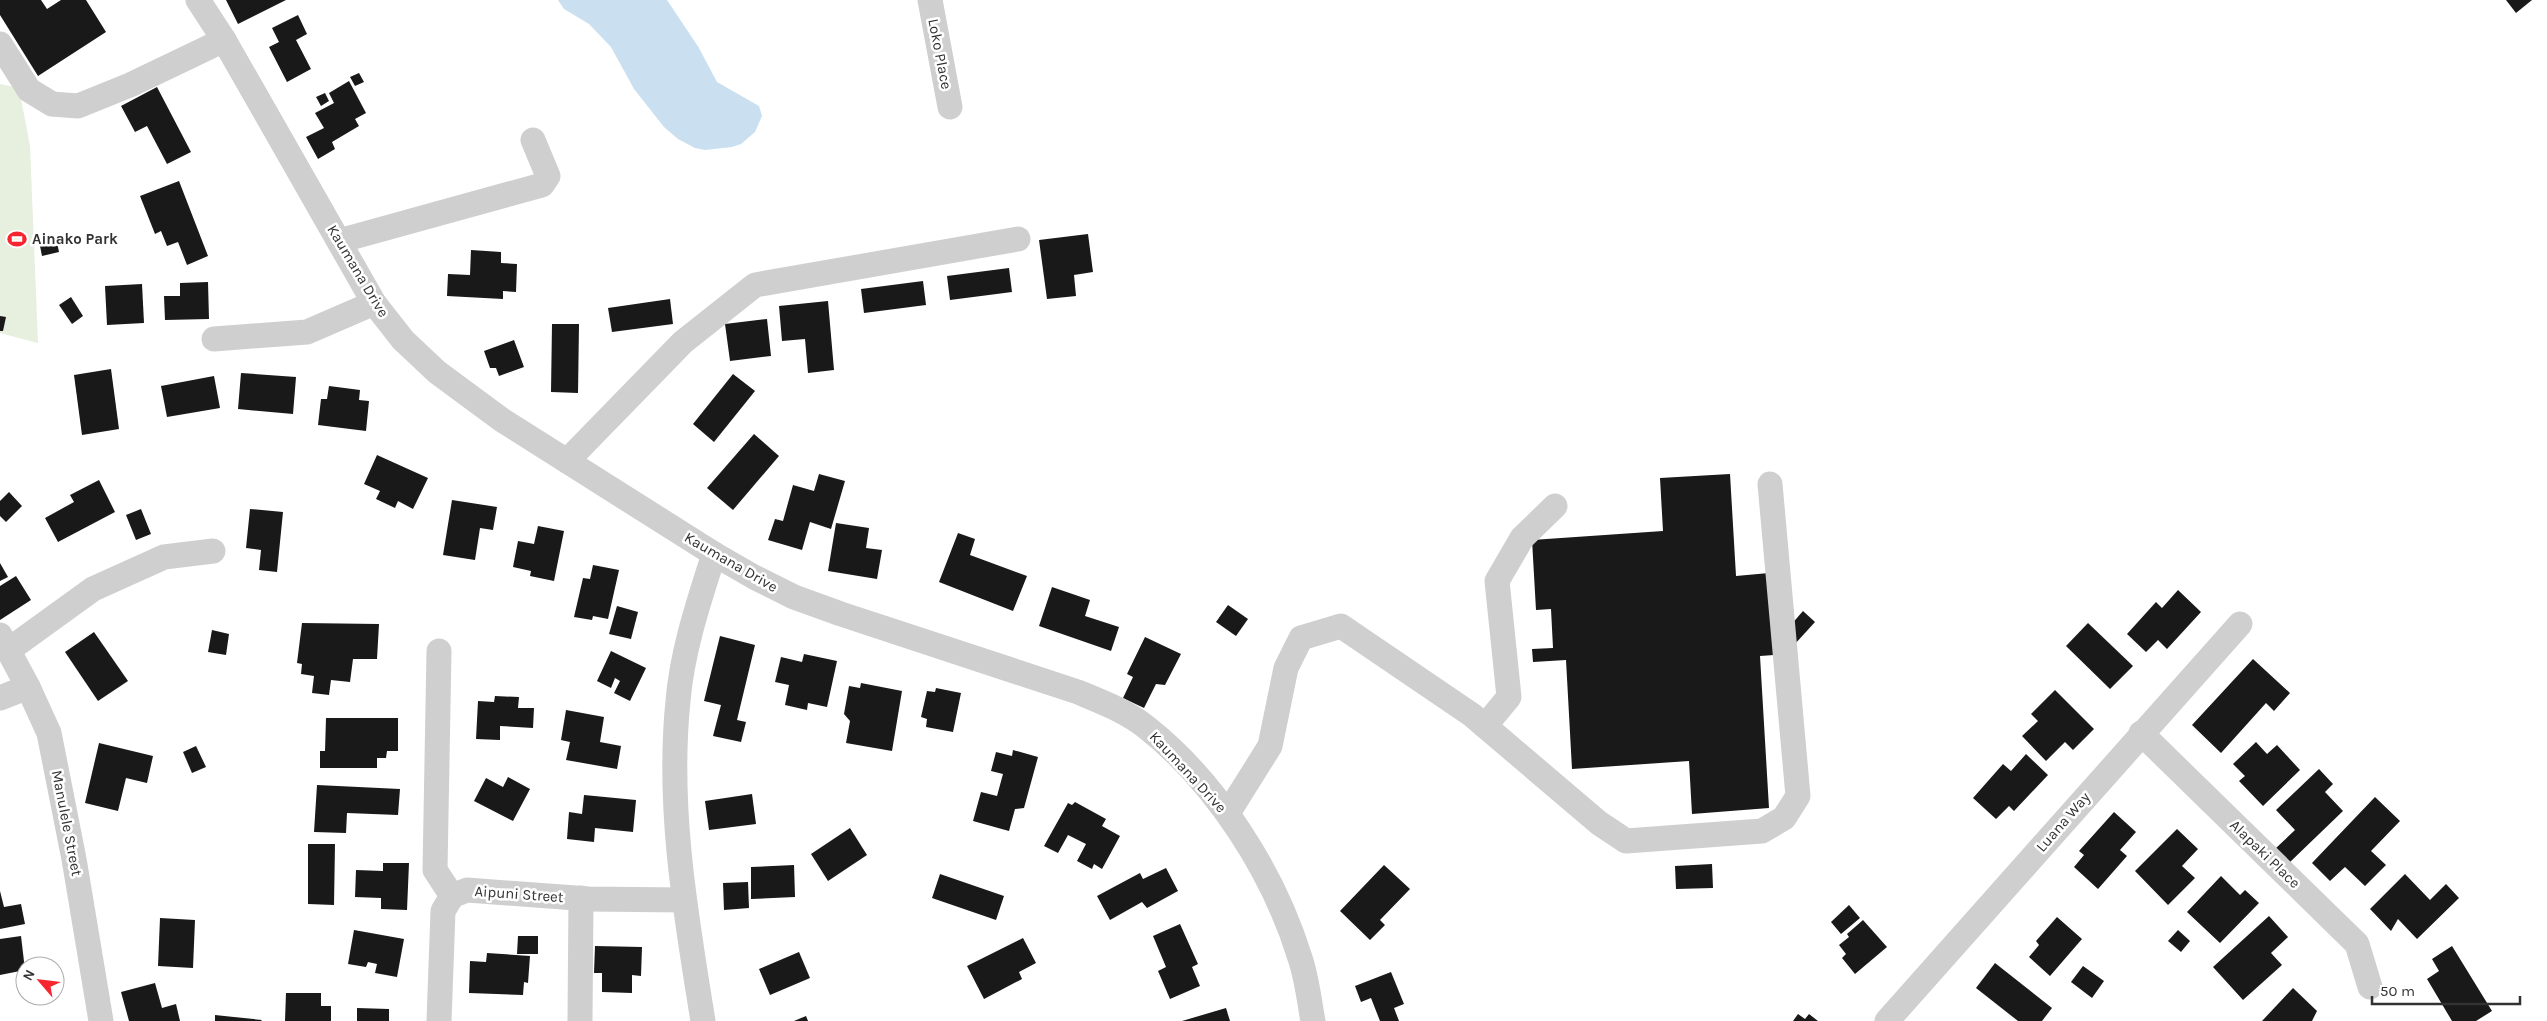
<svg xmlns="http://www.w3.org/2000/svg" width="2547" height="1021" font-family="Karla,sans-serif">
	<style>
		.green { fill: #e7efdf }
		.water { fill: #cae0f0 }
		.building { fill: #191919 }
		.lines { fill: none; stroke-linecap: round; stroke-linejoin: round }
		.minor { stroke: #cfcfcf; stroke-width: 25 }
		.labels { text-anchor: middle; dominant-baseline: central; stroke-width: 5; stroke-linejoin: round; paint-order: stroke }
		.street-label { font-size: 15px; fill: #323232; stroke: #fff }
		.poi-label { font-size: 15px; font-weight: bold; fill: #323232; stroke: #fff; text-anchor: start }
	</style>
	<rect width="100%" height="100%" fill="#fff"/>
	<!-- green -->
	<polygon class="green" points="0,84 19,88 30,146 38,343 0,333"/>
	<!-- water -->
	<polygon class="water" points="558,0 667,0 699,48 717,82 759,106 762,116 755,132 741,144 732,147 705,150 695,148 678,139 664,127 634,89 611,47 589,24 564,9"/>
	<!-- building -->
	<g class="building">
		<polygon points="0,0 41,0 47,9 61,0 86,0 106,32 38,76 0,15"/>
		<polygon points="226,0 286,0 238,24"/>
		<polygon points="2506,0 2532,0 2516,13"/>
		<polygon points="298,15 307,34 296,40 311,69 287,82 269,47 279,42 272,28"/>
		<polygon points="359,73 364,82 355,86 350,77"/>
		<polygon points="349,81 366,113 355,119 359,126 332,142 335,149 318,159 306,137 324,128 315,113 334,103 329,93"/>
		<polygon points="157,87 191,152 167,164 147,126 135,132 121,106"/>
		<polygon points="325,93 329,101 321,106 316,97"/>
		<polygon points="179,181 208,256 187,265 178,242 167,246 161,231 155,234 140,196"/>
		<polygon points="1088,234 1093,272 1074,275 1076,296 1047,299 1039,240"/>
		<polygon points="57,242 59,252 42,256 40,246"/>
		<polygon points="471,250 501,252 501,263 517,264 516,292 503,291 503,299 447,296 448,274 470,275"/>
		<polygon points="1009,268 1012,292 950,300 947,276"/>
		<polygon points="923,281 926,305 864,313 861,289"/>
		<polygon points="208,282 209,319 165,320 164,296 180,296 180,283"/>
		<polygon points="142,284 144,323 107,325 105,286"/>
		<polygon points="71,297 83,316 72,324 59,305"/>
		<polygon points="670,299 673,324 612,332 608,308"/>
		<polygon points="828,301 834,370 808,373 805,339 782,341 779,306"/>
		<polygon points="0,316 6,317 3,331 0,331"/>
		<polygon points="767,319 771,356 730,361 725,324"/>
		<polygon points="552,324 579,324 578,393 551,392"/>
		<polygon points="514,340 524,367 499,376 496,368 490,368 484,351"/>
		<polygon points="111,369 119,429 82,435 74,375"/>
		<polygon points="241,373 296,377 293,414 238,409"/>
		<polygon points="733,374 755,391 714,442 693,424"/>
		<polygon points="214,376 220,408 167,417 161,386"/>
		<polygon points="329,386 360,390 359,400 369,401 366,431 318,425 321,399 327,399"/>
		<polygon points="754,434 779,456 733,510 707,488"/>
		<polygon points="377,455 428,478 413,509 398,501 395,508 376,499 380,491 364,484"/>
		<polygon points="819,474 845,481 831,529 810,522 802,550 768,540 775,519 783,521 793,485 814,491"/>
		<polygon points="1730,474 1736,576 1769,573 1774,655 1760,656 1769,808 1692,814 1689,761 1572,769 1566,660 1533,662 1532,649 1553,648 1551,609 1536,610 1532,540 1663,531 1660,478"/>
		<polygon points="99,480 115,512 58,542 45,518 74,502 70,495"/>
		<polygon points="9,492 22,506 6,522 0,516 0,501"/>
		<polygon points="452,500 497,507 493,530 480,528 475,560 443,555"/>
		<polygon points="141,509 151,534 136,540 126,515"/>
		<polygon points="250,509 283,512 277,572 259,570 261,550 246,548"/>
		<polygon points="836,523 869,528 866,548 882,550 877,579 828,571"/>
		<polygon points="538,526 564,531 554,581 530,576 531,571 513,567 518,541 534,544"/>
		<polygon points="958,533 975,539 970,555 1027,576 1013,611 939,582"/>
		<polygon points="0,563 8,577 0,581"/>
		<polygon points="593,565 619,570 608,619 593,616 592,620 574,617 583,578 590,579"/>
		<polygon points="16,576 31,600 0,620 0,586"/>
		<polygon points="1052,587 1090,600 1085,616 1119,627 1111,651 1039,626"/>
		<polygon points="2178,590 2201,612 2167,649 2158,640 2146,652 2127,634 2156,602 2162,608"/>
		<polygon points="1228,605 1248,619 1236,636 1216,622"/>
		<polygon points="617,606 638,612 631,639 609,634"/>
		<polygon points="1803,611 1815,622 1794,645 1783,634"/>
		<polygon points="302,623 379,624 377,659 353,659 350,682 331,680 329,695 312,693 314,676 301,674 302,664 297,663"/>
		<polygon points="2088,623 2133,666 2110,689 2066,646"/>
		<polygon points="212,630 229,634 226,655 208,652"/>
		<polygon points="94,632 128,681 98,701 65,652"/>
		<polygon points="720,636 755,645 737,720 746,722 741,742 713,736 721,705 704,701"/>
		<polygon points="1145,637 1181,654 1165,685 1156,684 1144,708 1123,698 1133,677 1127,674"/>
		<polygon points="611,651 646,668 630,701 614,693 620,681 615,678 611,688 597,681"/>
		<polygon points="804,654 837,661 827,707 808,703 807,710 785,705 789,685 775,682 781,657 802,662"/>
		<polygon points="2253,659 2290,693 2274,711 2266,703 2221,753 2192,725"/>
		<polygon points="861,683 902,691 892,751 846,743 850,721 844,714 849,686 860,688"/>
		<polygon points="936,688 961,693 953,732 926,727 927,719 921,717 927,691 935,692"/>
		<polygon points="2055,690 2094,729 2073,750 2065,742 2046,761 2022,736 2038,721 2031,714"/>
		<polygon points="495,696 519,697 518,708 534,708 533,728 500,726 500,740 476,739 478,701 494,702"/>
		<polygon points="566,710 604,717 600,742 621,746 617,769 566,760 570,742 561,740"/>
		<polygon points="326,718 398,718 398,751 387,751 386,758 377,758 377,768 320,768 320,751 325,751"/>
		<polygon points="2256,742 2267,754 2277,745 2300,770 2263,806 2239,781 2245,776 2233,764"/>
		<polygon points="99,743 153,756 147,783 126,778 118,811 85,803"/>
		<polygon points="196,746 206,767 192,773 183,752"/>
		<polygon points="1013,750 1038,757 1024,808 1015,809 1009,831 973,821 981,792 997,796 1003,774 991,771 996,752 1012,756"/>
		<polygon points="2026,754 2048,775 2014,811 2009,806 1996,819 1973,798 2003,764 2011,771"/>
		<polygon points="2319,769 2333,784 2325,792 2343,811 2290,862 2276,848 2295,830 2276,810"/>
		<polygon points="508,777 530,789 513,821 474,801 486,778 503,787"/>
		<polygon points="317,785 400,789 398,815 347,813 346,833 314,832"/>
		<polygon points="752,794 756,824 709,830 705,801"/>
		<polygon points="584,795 636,800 633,832 595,828 594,842 567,839 569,812 582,814"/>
		<polygon points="2375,797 2400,821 2371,851 2386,865 2365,886 2345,867 2330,881 2312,863"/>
		<polygon points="1075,802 1106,819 1102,826 1120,836 1102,869 1094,864 1092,869 1077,861 1086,844 1068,835 1058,853 1044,846 1068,803 1072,805"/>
		<polygon points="2114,812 2136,832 2120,850 2127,856 2098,889 2074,867 2084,855 2079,851"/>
		<polygon points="850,828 867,855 828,881 811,854"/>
		<polygon points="2177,829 2198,849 2182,866 2195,878 2168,905 2135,871"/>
		<polygon points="308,844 335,844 334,905 308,904"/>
		<polygon points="383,863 409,863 407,910 381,909 381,898 355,897 356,870 383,871"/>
		<polygon points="1712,864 1713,888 1676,889 1675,866"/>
		<polygon points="794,865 795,897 751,899 751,867"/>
		<polygon points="1384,865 1410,889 1380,920 1385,925 1370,940 1340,911"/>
		<polygon points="1166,868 1178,891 1147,908 1142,902 1110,920 1097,896 1140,873 1143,879"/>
		<polygon points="940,874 1004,896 996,920 932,898"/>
		<polygon points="2405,874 2430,900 2446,884 2459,898 2417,939 2398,919 2391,931 2370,909"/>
		<polygon points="2221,876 2240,895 2245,890 2259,903 2220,943 2187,912"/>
		<polygon points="748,882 749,908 724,910 723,883"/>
		<polygon points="0,891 4,907 21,904 25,924 0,929"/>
		<polygon points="1849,905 1860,918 1841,934 1831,922"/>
		<polygon points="2269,916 2288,937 2271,953 2282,965 2243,1000 2213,967"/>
		<polygon points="2057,917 2082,939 2050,976 2029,957 2039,945 2036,941"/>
		<polygon points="160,918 195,920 193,968 158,966"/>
		<polygon points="1863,920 1887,947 1855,974 1842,958 1846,954 1839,945 1849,937 1847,934"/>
		<polygon points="1180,924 1198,964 1192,967 1200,986 1170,999 1158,971 1166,967 1153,936"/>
		<polygon points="354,930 404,939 397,977 375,973 377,964 368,962 366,967 348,964"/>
		<polygon points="2178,930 2190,941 2181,952 2168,941"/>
		<polygon points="21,936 25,970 0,975 0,939"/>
		<polygon points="518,936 538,936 538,954 517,954"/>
		<polygon points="1023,938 1036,963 1019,972 1022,979 984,999 967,966"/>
		<polygon points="595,946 642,947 641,976 632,975 632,993 602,992 602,973 594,973"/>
		<polygon points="2452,946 2492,1011 2476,1021 2452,1021 2427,979 2439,971 2432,959"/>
		<polygon points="799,952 810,978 770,995 759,969"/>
		<polygon points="487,953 530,956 528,983 524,982 523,995 469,993 470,961 486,962"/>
		<polygon points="1995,963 2052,1008 2042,1021 2018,1021 1976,988"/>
		<polygon points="2083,966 2104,981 2092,998 2071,982"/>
		<polygon points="1391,972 1404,1004 1394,1008 1399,1021 1380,1021 1371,998 1361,1002 1355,986"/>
		<polygon points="155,983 162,1008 176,1004 180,1021 129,1021 121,992"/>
		<polygon points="2293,988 2317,1011 2312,1021 2262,1021"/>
		<polygon points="286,993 321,993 321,1006 331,1006 331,1021 285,1021"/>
		<polygon points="357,1008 389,1009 389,1021 357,1021"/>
		<polygon points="1226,1008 1230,1021 1182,1021"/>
		<polygon points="1798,1014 1805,1019 1809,1014 1818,1021 1793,1021"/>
		<polygon points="215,1015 262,1020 261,1021 215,1021"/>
		<polygon points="806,1016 808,1021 794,1021"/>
	</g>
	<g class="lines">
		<!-- minor -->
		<g class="minor">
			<path d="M198,0L224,40L374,303L403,340L437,372L502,420L714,554L754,577L794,597L841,614L1078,692C1102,702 1126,711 1146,727C1216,782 1274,873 1300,958C1307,978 1309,1000 1313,1021"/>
			<polyline points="930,0 950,107"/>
			<polyline points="0,44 29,90 52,104 78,106 130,85 224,40"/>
			<polyline points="339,241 542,185 548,176 533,140"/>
			<polyline points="214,339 307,332 374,303"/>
			<polyline points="567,461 683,342 755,285 1018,239"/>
			<polyline points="0,635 28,687 49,733 74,859 101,1021"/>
			<polyline points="10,649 93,589 164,557 213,551"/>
			<polyline points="439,651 435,870 452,896"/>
			<polyline points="0,698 28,687"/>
			<polyline points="1485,726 1509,697 1497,581 1522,538 1555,506"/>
			<polyline points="2141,733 2357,944 2370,987"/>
			<polyline points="1228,813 1270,746 1286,668 1301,638 1341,626 1472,715 1599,823 1626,841 1762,831 1784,818 1798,796 1770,484"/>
			<polyline points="439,1021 443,911 452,896 467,890 589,899 684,900"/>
			<polyline points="580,1021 581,898"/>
			<path d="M703,1021C686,916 667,808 678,701C682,651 699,601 714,554"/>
			<polyline points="1887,1021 2240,624"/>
		</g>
	</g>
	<!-- icons -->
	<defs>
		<g id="stadium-bare" transform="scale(1.5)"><path d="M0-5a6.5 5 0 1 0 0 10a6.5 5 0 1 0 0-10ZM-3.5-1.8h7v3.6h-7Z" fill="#f62630" stroke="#fff" stroke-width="2.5" paint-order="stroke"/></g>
	</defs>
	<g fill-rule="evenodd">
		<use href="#stadium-bare" x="17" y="239"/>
	</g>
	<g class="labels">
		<!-- street labels -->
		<g class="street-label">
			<text transform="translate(940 54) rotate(79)">Loko Place</text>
			<text transform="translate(358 271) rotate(59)">Kaumana Drive</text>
			<text transform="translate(731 562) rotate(30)">Kaumana Drive</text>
			<text transform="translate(1188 772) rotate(47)">Kaumana Drive</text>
			<text transform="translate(2063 822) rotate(-49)">Luana Way</text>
			<text transform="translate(67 823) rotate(79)">Manulele Street</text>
			<text transform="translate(2265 854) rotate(44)">Alapaki Place</text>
			<text transform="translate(519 894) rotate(4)">Aipuni Street</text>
		</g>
		<!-- poi labels -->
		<g class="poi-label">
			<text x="32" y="239">Ainako Park</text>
		</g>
	</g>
	<!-- north arrow -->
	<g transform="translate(40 981) rotate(298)"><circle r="24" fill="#ffffff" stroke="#adadad"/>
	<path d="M0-4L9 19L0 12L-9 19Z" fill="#f62630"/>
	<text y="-8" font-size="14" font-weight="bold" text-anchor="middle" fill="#323232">N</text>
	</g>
	<!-- scale -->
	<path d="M2372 996v8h148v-8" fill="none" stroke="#323232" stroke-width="2.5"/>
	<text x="2380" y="996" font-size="15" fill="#323232" stroke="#ffffff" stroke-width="4" paint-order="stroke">50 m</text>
</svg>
